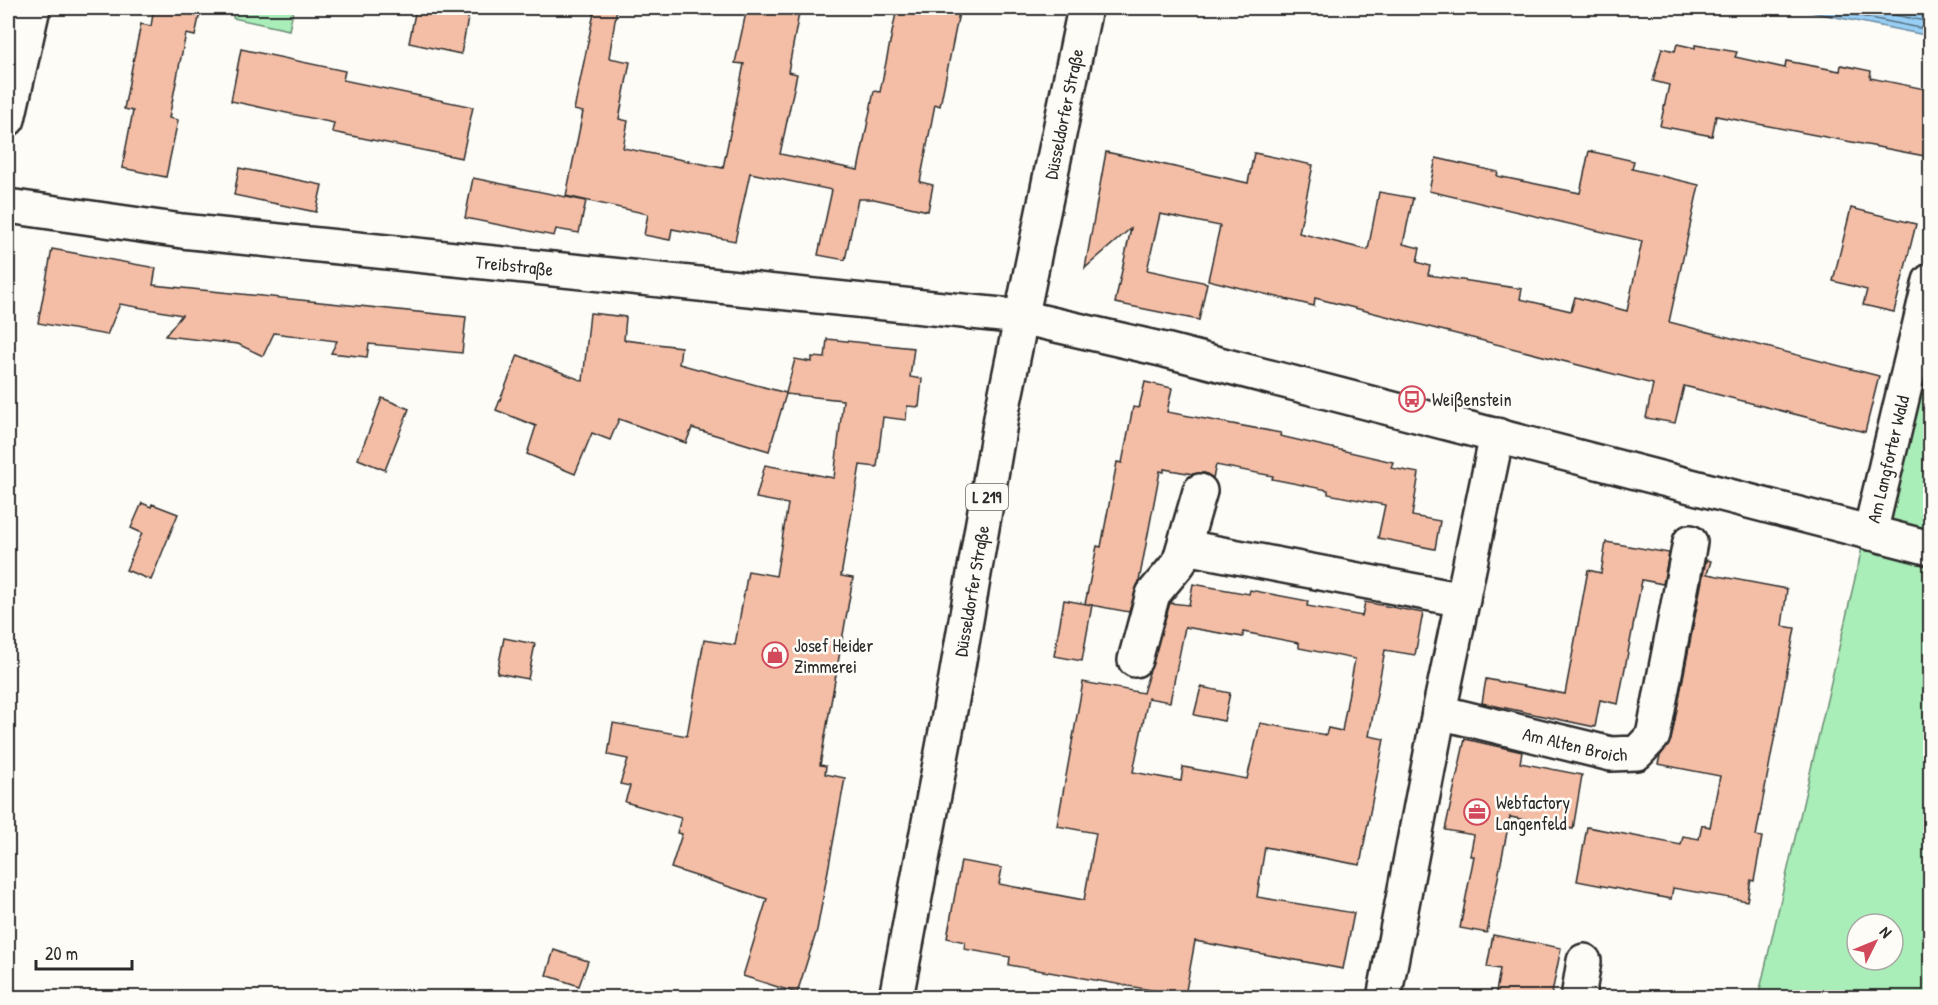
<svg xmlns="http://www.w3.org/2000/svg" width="1938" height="1005" font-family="'Patrick Hand',sans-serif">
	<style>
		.green { fill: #a9edb8; stroke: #6a8c72; stroke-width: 1.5; fill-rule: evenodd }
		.water { fill: #97cff6; stroke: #6c8da5; stroke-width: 1.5 }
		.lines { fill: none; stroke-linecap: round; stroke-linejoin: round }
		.shore { stroke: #566d7c; stroke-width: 1.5 }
		.building { fill: #f4bea6; stroke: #2b2b2b; stroke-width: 1.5; fill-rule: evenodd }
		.minor-casing { stroke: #2b2b2b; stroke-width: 38 }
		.major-casing { stroke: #2b2b2b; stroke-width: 38 }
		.minor { stroke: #fdfcf7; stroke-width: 33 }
		.major { stroke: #fdfcf7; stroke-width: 33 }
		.labels { text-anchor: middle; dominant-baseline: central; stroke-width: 5; stroke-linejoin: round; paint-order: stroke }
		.shield { fill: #fdfcf7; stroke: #6a6a68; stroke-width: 1.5 }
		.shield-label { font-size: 16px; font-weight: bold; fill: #2b2b2b }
		.street-label { font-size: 18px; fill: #2b2b2b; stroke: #fdfcf7 }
		.poi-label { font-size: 18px; fill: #2b2b2b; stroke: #fdfcf7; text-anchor: start }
	</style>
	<rect width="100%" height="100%" fill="#fdfcf7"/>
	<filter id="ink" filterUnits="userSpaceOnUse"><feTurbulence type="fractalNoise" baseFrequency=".0167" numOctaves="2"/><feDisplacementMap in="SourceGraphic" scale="12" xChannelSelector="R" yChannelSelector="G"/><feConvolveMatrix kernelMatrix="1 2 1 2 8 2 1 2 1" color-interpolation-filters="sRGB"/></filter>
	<g filter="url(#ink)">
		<!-- green -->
		<g class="green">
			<polygon points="235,8 294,8 289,30 233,18"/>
			<path d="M1930,350V997L1758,998L1862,548L1881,555ZM1857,924H1893V960H1857Z"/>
		</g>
		<!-- water -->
		<polygon class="water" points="1791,8 1930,8 1930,36"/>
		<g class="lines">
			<!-- shore -->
			<g class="shore">
				<polyline points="1821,8 1930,30"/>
				<polyline points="1859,8 1930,22"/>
			</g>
		</g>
		<!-- building -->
		<g class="building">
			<polygon points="154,8 201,8 195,36 186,34 180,62 169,118 178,120 166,177 122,168 133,111 124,109 132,67 141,24 151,26"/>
			<polygon points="416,8 470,8 461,54 409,43"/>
			<polygon points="595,8 617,8 609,58 630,62 619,119 628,121 623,148 723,168 744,64 735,63 747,8 800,8 788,72 797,74 780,154 858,170 874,91 880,92 897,8 960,8 940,106 935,104 920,182 933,185 928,211 874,199 858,199 845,260 818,255 832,190 750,173 735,241 672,229 670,240 644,235 648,214 566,196 583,112 574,110"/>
			<polygon points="1677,44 1695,48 1695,45 1737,52 1735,57 1785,68 1786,61 1840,71 1841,65 1871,71 1870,78 1930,90 1930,157 1716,116 1712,136 1660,126 1669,85 1653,81 1662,48 1675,51"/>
			<polygon points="241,49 345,71 343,80 473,107 462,158 332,132 334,123 231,101"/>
			<polygon points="1589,151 1634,161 1632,169 1699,185 1669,322 1879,376 1865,432 1684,386 1675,423 1646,418 1653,384 1315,298 1314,306 1208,280 1220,226 1160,214 1147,270 1207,283 1199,320 1115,303 1131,228 1085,268 1106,152 1248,183 1254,153 1313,165 1299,233 1368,250 1379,192 1413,198 1403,244 1420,248 1417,262 1430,266 1428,275 1522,289 1520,299 1571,311 1575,297 1627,311 1642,241 1429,191 1436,158 1498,172 1497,176 1580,193"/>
			<polygon points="239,168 322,185 316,212 234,195"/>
			<polygon points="473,178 586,201 579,233 556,229 554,236 465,218"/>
			<polygon points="1851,208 1916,224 1894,312 1863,305 1867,290 1833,281"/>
			<polygon points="52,249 156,268 153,285 466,317 462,353 369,344 367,357 331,353 337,341 274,333 263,356 238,344 165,336 182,315 120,304 107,335 38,323"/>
			<polygon points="590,313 626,317 624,340 681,347 679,364 786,393 795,359 812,362 812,357 825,358 827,339 914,348 910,377 922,379 919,407 907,406 906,420 883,417 877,467 860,465 841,576 853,578 820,765 826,766 825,774 845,778 817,930 797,993 743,976 767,899 671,868 682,834 677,833 681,818 625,802 630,786 620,784 628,759 608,755 613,723 687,736 704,640 735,645 748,571 776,576 788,504 756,498 765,465 834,478 843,400 786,394 769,451 692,428 686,443 619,419 610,440 592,433 575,474 527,454 536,426 496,410 518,355 583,381"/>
			<polygon points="1145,382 1172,388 1167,412 1281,433 1280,436 1393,462 1391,468 1419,473 1412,516 1440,521 1435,549 1378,538 1385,505 1328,494 1328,490 1272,479 1273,476 1216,465 1213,478 1205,473 1193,474 1164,469 1164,472 1160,471 1139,581 1129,612 1085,604 1097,546 1101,547 1117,462 1122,463 1133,407 1139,408"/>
			<polygon points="382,398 409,409 385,470 358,459"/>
			<polygon points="142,503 151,507 152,504 178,514 151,580 126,570 142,533 131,528"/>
			<polygon points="1606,542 1669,553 1663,584 1642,580 1618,704 1600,700 1595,727 1482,703 1486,679 1565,694 1588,570 1601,573"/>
			<polygon points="1706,560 1711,561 1707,574 1787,589 1782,626 1795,628 1756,836 1762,837 1754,881 1751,880 1747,901 1673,888 1671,899 1577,881 1587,827 1681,845 1683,836 1699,839 1702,825 1710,827 1720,776 1658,764 1660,756 1671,740"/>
			<path d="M1193,584L1249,594L1250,590L1308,601L1307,606L1362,616L1365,602L1423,613L1415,655L1385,650L1369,736L1384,739L1360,865L1265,847L1257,897L1354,913L1343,969L1195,941L1185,996L1009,965L1010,957L964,949L965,942L947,938L961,861L1002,868L999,884L1084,900L1096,833L1057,826L1083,682L1143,693L1170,603L1189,605ZM1185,627L1243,637V632L1299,643V648L1355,659L1342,731L1328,728L1326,735L1260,723L1247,779L1183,767L1181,781L1133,772L1148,698L1170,702Z"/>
			<polygon points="1064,600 1092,605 1082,661 1054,656"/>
			<polygon points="504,638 535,644 528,679 497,673"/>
			<polygon points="1201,687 1230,693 1224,721 1194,715"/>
			<polygon points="1465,739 1522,752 1520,763 1582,775 1573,829 1510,817 1487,933 1460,928 1474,856 1470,856 1474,835 1445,830"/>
			<polygon points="1493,935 1561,948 1551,998 1495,998 1500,969 1487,967"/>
			<polygon points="554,950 588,961 579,986 546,975"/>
		</g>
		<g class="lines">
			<!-- minor casing -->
			<g class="minor-casing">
				<g id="minor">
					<polyline points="8,119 33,8"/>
					<path id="s1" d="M8,206L182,231L1021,317L1165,350L1930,548"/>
					<path id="s2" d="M1870,533L1930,281"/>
					<polyline points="1185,547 1463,600"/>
					<polyline points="1135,660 1153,594 1179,563 1200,491"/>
					<path id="s3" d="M1439,712L1611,754L1637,753L1653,736L1690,542"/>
					<polyline points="1384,998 1439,712 1497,435"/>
					<polyline points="1578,998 1584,961"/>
				</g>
			</g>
			<!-- major casing -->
			<g class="major-casing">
				<g id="major">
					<path id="s4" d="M896,998L956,678L1002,412L1085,8"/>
				</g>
			</g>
			<!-- minor -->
			<use href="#minor" class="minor"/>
			<!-- major -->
			<use href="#major" class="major"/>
		</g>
	</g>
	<!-- icons -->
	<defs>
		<g id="bus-ring" transform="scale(1.35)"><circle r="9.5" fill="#fdfcf7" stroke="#d1495b" stroke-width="1.5"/><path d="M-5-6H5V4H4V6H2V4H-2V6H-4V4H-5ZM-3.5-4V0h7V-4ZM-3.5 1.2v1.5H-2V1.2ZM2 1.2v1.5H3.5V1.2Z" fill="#d1495b"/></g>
		<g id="shop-ring" transform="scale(1.35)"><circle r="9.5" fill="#fdfcf7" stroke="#d1495b" stroke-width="1.5"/><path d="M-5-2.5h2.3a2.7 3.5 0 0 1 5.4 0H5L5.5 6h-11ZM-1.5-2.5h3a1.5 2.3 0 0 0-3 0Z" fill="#d1495b"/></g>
		<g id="office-ring" transform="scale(1.35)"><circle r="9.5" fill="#fdfcf7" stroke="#d1495b" stroke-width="1.5"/><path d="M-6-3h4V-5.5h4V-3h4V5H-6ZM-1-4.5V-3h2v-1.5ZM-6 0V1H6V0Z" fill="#d1495b"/></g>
	</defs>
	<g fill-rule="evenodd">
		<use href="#bus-ring" x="1412" y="399"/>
		<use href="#shop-ring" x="775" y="655"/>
		<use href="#office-ring" x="1477" y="812"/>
	</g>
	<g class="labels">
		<!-- shield labels -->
		<rect class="shield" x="966" y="484" width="42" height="26" rx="4.5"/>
		<g class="shield-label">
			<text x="987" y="497">L 219</text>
		</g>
		<!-- street labels -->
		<g class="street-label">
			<text stroke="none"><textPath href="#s4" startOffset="900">Düsseldorfer Straße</textPath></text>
			<text stroke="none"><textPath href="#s1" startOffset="510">Treibstraße</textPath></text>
			<text stroke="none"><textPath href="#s2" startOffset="76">Am Langforter Wald</textPath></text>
			<text stroke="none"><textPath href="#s4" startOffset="414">Düsseldorfer Straße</textPath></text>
			<text stroke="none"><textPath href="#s3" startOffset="140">Am Alten Broich</textPath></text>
		</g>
		<!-- poi labels -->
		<g class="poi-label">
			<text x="1432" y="399">Weißenstein</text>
			<text x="794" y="645">Josef Heider<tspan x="794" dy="21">Zimmerei</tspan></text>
			<text x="1496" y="802">Webfactory<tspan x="1496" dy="21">Langenfeld</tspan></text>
		</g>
	</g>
	<!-- margin -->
	<rect width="1938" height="1005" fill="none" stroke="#fdfcf7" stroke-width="30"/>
	<rect x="15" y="15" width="1908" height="975" fill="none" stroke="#2b2b2b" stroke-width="2" filter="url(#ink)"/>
	<!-- north arrow -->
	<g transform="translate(1875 942) rotate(47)"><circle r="28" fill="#fdfcf7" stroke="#a9a8a5" stroke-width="1.5"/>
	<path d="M0-4.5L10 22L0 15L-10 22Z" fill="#d1495b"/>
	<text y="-9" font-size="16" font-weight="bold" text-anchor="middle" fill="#2b2b2b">N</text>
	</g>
	<!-- scale -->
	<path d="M36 960v9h96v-9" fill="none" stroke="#2b2b2b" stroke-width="3"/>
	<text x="45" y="960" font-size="18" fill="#2b2b2b" stroke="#fdfcf7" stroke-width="4.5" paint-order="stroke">20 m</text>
</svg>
